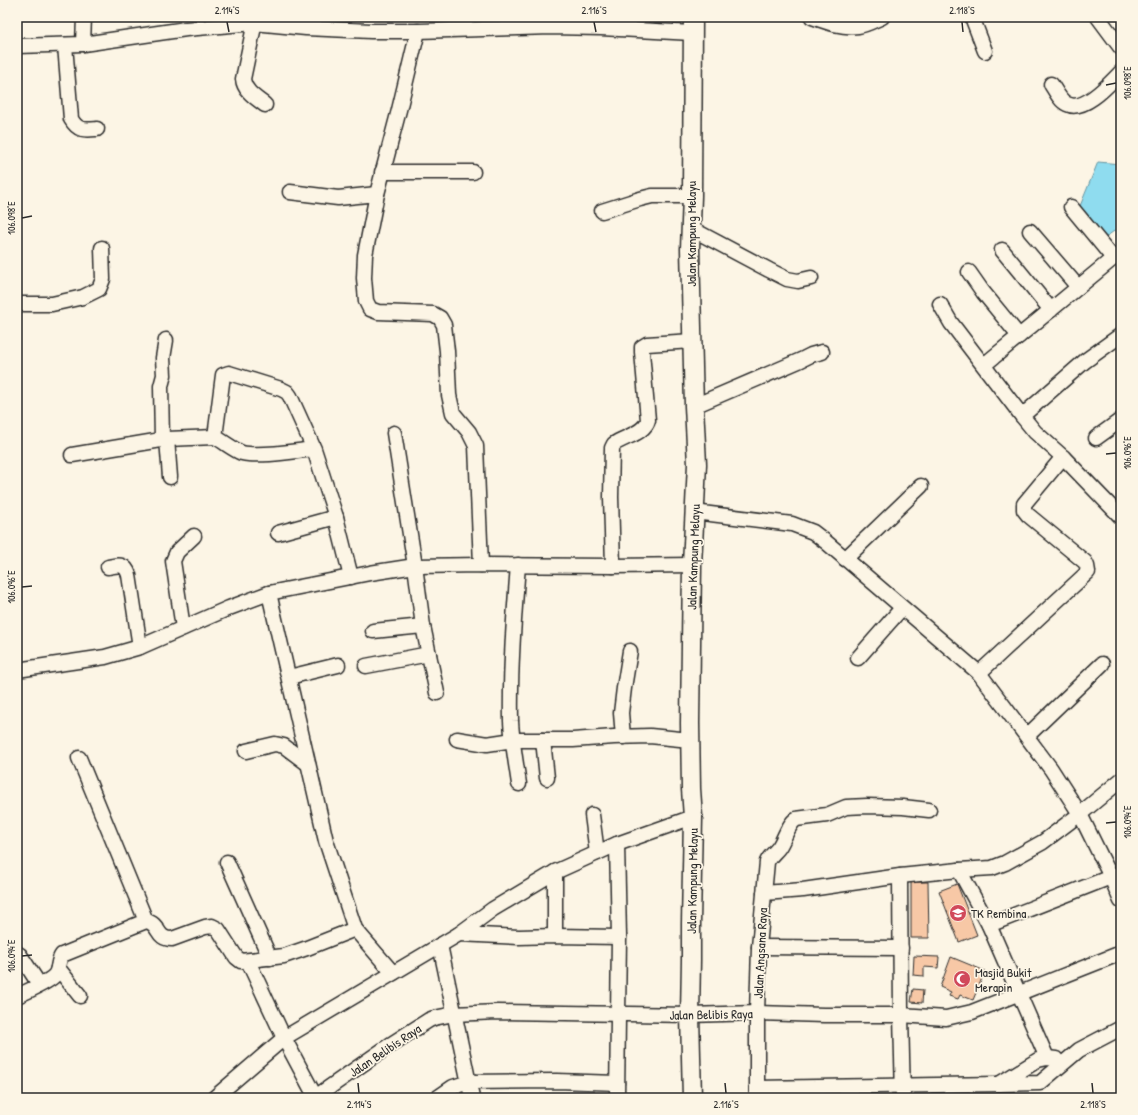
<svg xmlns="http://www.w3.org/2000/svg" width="1138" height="1115" font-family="'Patrick Hand',sans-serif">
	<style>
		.water { fill: #8fdcef; stroke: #6795a1 }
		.building { fill: #f7c8a6; stroke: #2b2b2b }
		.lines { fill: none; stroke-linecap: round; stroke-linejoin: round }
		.minor-casing { stroke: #2b2b2b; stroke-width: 17 }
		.major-casing { stroke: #2b2b2b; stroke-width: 21 }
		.minor { stroke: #fcf5e5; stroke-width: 14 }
		.major { stroke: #fcf5e5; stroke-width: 18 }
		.ticks { fill: none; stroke: #2b2b2b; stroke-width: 1.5 }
		.labels { text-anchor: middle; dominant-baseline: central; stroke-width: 3.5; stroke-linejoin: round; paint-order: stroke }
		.street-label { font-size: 13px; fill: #2b2b2b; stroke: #fcf5e5 }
		.poi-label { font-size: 13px; fill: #2b2b2b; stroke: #fcf5e5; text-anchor: start }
		.neatline { fill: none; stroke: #2b2b2b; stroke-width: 1.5 }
		.ticks-label { font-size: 10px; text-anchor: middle; fill: #2b2b2b }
	</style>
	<rect width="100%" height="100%" fill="#fcf5e5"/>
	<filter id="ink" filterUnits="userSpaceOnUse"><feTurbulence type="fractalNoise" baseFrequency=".025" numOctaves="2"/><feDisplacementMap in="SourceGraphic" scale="8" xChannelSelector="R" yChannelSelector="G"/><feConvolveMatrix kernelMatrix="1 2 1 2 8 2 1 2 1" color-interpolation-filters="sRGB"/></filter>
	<g filter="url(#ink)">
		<!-- water -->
		<polygon class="water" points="1098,162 1121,164 1121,226 1103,239 1078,211"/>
		<!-- building -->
		<g class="building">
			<polygon points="911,882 928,882 929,938 911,938"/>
			<polygon points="957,884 977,935 959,942 939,891"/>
			<polygon points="914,956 939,957 938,968 924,967 924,976 913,975"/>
			<polygon points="951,957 985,971 973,1000 960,995 958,999 949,996 951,992 940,987"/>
			<polygon points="913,989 923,990 922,1003 911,1002"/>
		</g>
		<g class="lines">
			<!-- minor casing -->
			<g class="minor-casing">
				<g id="minor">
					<path d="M256,17L243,79C244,91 256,98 265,105"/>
					<path d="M812,17C826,22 843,28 858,26C866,25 875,20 882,17"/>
					<polyline points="972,17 985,51"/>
					<polyline points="1098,17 1121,48"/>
					<polyline points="418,31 399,110 377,194 365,255 364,278 366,301 370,309 378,312 433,314 440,318 444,325 447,351 449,395 453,413 469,432 476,446 481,565"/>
					<polyline points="83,44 84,17"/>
					<path d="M65,45L71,119C78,131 84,130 97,129"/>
					<polyline points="17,46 83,44 186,29 254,23 306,28 371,31 418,31 551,27 601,28 692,33"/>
					<path d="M1051,84C1055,90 1060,101 1067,104C1084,113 1110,83 1121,72"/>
					<polyline points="382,172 473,172"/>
					<polyline points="290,192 338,198 377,194"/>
					<polyline points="1071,207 1113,258"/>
					<polyline points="602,211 640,199 652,196 692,196"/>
					<polyline points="690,228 769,270 787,279 798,281 811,278"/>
					<polyline points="1030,231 1078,287"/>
					<polyline points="1002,250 1051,310"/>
					<polyline points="969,272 983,292 1019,336"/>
					<polyline points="17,304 52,304 83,297 99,289 103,279 102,248"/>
					<polyline points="940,304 951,323 1022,416"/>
					<polyline points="1121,335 1085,361 1022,416 1035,432 1063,457 1121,517"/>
					<polyline points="984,365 1116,256 1121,256"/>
					<polyline points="694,406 801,360 811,355 822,352"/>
					<polyline points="394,433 415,566 423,626 437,693"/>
					<polyline points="1096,438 1121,420"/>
					<polyline points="167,439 170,477"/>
					<polyline points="162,440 161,386 164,375 163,358 166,340"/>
					<path d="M314,449C295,451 260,457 242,453C234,450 223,441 215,437L223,375L229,373L281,389L287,392L290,396L314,449L336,517L351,577"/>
					<polyline points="72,455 167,439 215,437"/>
					<polyline points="694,512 792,524 813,532 826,542 979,673 1051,769 1080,814 1111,877 1121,901"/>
					<polyline points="278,533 336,517"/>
					<polyline points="845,559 921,486"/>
					<path d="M518,565C514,617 510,669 511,721C512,742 516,763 519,784"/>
					<path d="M613,566L611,497L612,448L614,444C624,437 645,433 648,420L642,352V347L647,344L692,341"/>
					<path d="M108,567C119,565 125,563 129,575L140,647"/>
					<polyline points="269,593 326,841 355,929 393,973"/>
					<polyline points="183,628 173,561 177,552 194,536"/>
					<polyline points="373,631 423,626"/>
					<polyline points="858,658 902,608"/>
					<polyline points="366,666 429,654"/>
					<polyline points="17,670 105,657 140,647 229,608 269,593 370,573 415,566 481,565 613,566 692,565"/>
					<polyline points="979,673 1088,572 1087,566 1085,562 1028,515 1024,510 1024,504 1063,457"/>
					<polyline points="289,677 338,665"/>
					<polyline points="1027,736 1102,664"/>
					<polyline points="623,737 621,713 624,688 630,651"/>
					<polyline points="457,739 487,744 513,740 573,740 614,737 650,736 690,740"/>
					<polyline points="543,740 547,778"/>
					<polyline points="246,751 275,744 284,746 308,764"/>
					<polyline points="79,758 146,921"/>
					<polyline points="592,815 597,853"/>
					<polyline points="227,862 270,958"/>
					<polyline points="959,870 989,925 1047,1058"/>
					<polyline points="900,876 901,1015 903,1098"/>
					<polyline points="764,893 803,890 900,876 959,870 992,868 1005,863 1043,842 1080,814 1121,780"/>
					<polyline points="989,925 1121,873"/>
					<polyline points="459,934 519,937 555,936 619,937"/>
					<polyline points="555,936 555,872"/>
					<polyline points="440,945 472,1098"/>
					<polyline points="759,947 901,948"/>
					<polyline points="17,953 20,955 39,984"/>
					<polyline points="248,961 284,1038 316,1098"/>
					<polyline points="58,968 80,996"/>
					<path d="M17,996C26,992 48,982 54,976C60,970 57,961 62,955L146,921C161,924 155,939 172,939L205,927L212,926L218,929L236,957L241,961L284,956L307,948L355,929"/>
					<polyline points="999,1084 1038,1060 1047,1058 1056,1059"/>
					<polyline points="757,1088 998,1084 1040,1083 1079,1050 1121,1028"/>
					<polyline points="214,1098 284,1038 459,934 493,909 555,872 617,844 693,817"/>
					<polyline points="314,1098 390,1045 429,1020 434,1018 454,1014 497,1012 690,1015 757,1013 824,1015 901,1015 946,1018 972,1012 1121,953"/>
					<polyline points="437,1098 453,1087 469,1082 557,1081 617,1083"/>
					<polyline points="617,1098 619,937 617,844"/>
					<path d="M757,1098V1013L759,947L767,862C770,855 775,853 779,847C785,838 787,826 796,819L827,815L846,807L867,806L903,807L929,810"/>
				</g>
			</g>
			<!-- major casing -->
			<g class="major-casing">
				<polyline id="major" points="692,1098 690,1015 691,960 691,923 693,817 691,789 690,723 692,565 697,464 694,406 690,249 692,196 693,17"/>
			</g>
			<!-- minor -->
			<use href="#minor" class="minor"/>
			<!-- major -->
			<use href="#major" class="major"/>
		</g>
	</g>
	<!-- ticks -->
	<path class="ticks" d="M227,22L229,32M594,22L596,32M962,22L963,32M1106,85L1116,83M22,218L32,216M1106,454L1116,453M22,587L32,586M1106,823L1116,822M22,956L32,955M358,1083L359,1093M725,1083L726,1093M1092,1083L1093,1093"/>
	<!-- icons -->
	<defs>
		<g id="school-disc" transform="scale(0.9)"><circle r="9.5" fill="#d1495b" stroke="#fcf5e5"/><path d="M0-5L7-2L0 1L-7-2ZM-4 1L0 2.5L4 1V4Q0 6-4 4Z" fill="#fff"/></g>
		<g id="mosque-disc" transform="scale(0.9)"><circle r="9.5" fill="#d1495b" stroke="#fcf5e5"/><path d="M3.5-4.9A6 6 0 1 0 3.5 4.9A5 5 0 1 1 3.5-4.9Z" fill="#fff"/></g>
	</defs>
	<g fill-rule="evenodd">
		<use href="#school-disc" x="958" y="913"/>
		<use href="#mosque-disc" x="962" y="979"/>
	</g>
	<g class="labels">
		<!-- street labels -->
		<g class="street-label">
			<text transform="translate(691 234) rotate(-90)">Jalan Kampung Melayu</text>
			<text transform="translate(693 557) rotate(-88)">Jalan Kampung Melayu</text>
			<text transform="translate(692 881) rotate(-89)">Jalan Kampung Melayu</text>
			<text transform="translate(760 953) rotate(-87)">Jalan Angsana Raya</text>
			<text transform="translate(711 1014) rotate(-1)">Jalan Belibis Raya</text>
			<text transform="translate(385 1050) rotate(-34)">Jalan Belibis Raya</text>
		</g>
		<!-- poi labels -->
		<g class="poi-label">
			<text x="971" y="913">TK Pembina</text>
			<text x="975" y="972">Masjid Bukit<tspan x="975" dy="15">Merapin</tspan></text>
		</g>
	</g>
	<!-- margin -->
	<rect width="1138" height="1115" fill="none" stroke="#fcf5e5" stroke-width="44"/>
	<rect x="22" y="22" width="1094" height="1071" class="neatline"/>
	<g class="ticks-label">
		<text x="227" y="14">2.114°S</text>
		<text x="594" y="14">2.116°S</text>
		<text x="962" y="14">2.118°S</text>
		<text transform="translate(1127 83) rotate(-90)" y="4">106.098°E</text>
		<text transform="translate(11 218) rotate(-90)" y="4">106.098°E</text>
		<text transform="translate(1127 453) rotate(-90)" y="4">106.096°E</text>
		<text transform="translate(11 587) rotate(-90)" y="4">106.096°E</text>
		<text transform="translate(1127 822) rotate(-90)" y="4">106.094°E</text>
		<text transform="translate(11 956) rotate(-90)" y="4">106.094°E</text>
		<text x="359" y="1108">2.114°S</text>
		<text x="726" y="1108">2.116°S</text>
		<text x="1093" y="1108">2.118°S</text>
	</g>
</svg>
